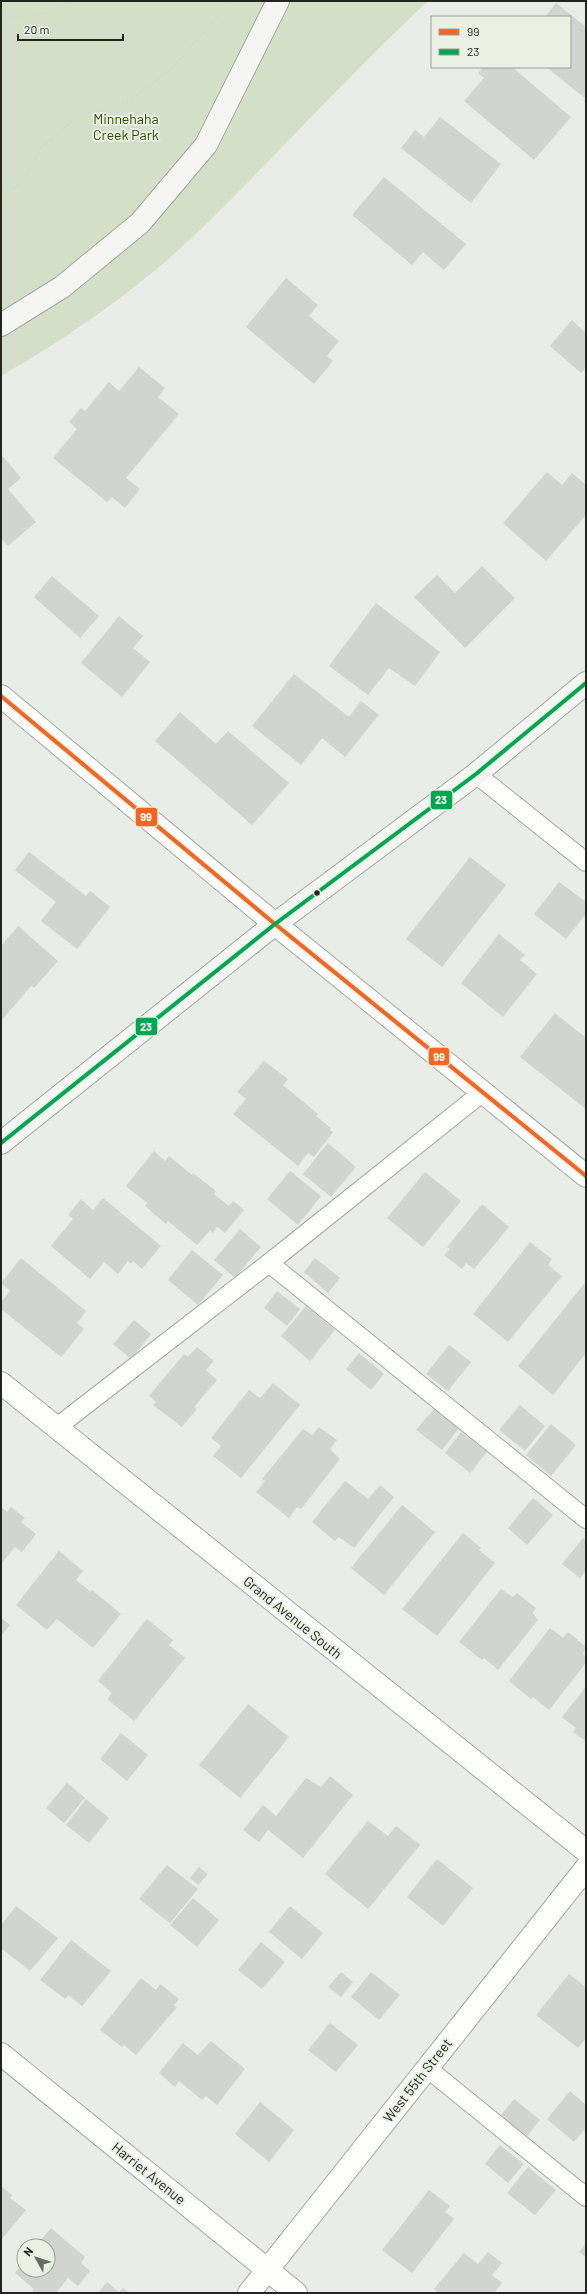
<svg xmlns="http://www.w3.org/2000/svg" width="587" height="2294" font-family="Barlow,sans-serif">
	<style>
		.green { fill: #d3dfc7 }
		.building { fill: #d1d4cf }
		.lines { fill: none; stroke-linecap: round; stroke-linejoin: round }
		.lane-casing { stroke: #a4a7a2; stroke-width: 20 }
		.street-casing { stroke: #a4a7a2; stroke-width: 24 }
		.secondary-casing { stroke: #a4a7a2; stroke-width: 24 }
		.path { stroke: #d4d5d3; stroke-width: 2.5; stroke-dasharray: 1 3; stroke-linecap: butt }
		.lane { stroke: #fcfcfb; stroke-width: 18 }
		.street { stroke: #fcfcfb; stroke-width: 22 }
		.secondary { stroke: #f5f6f3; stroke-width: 22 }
		.bus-1-casing { stroke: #eaf0e4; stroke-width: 7 }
		.bus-2-casing { stroke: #eaf0e4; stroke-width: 7 }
		.bus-1 { stroke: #f26522; stroke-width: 4 }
		.bus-2 { stroke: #00a651; stroke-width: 4 }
		.bus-dot { fill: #232521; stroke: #eaf0e4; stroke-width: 1.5 }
		.labels { text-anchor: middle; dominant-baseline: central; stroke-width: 4; stroke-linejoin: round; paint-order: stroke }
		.park-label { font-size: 14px; fill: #324d03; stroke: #eaf0e4 }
		.street-label { font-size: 14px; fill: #232521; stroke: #eaf0e4 }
		.line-badge { stroke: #eaf0e4; stroke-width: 1.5 }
		.badge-label { font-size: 11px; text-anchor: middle; font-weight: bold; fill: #fff }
	</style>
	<rect width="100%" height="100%" fill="#eaede7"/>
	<!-- green -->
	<path class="green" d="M1,1H428C350,73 280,152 204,226C145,284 73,335 1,376Z"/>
	<!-- building -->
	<g class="building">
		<polygon points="556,3 586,27 586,99 546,67 570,67 570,17 545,17"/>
		<polygon points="483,67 512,67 571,117 534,160 464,101 484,78 478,73"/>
		<polygon points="440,117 501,164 471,203 401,148 415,130 424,137"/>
		<polygon points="384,177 466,244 444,270 423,252 412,265 352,215"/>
		<polygon points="286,278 318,305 309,316 339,341 327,356 333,361 314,384 246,327"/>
		<polygon points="572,320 586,333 586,368 581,373 550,346"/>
		<polygon points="139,367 165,388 158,397 179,414 126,478 140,489 125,508 112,497 107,502 53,458 77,429 69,422 81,408 85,411 109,382 119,391"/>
		<polygon points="1,454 21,478 8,489 36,522 8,546 1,538"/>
		<polygon points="547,472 562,485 572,473 586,485 586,515 546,561 503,523"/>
		<polygon points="482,566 515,598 465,648 414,597 437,575 455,593"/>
		<polygon points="52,576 99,616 80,638 34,597"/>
		<polygon points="376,603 440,652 415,686 389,668 368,695 329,666"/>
		<polygon points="119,616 143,636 133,648 150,662 122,697 81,663"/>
		<polygon points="294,674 349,717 361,701 379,715 345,757 322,738 301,765 252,726"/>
		<polygon points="180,712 216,744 228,731 289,783 252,825 155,741"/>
		<polygon points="29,852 86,896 90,891 110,907 77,949 41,921 56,902 15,870"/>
		<polygon points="470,857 506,885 442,967 406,939"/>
		<polygon points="559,882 586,902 586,914 566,939 534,914"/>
		<polygon points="18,926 58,961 34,988 31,986 1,1021 1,946"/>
		<polygon points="499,934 525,955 520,960 537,974 503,1017 461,983"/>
		<polygon points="555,1013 586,1038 586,1109 520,1057"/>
		<polygon points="264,1061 288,1079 283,1085 318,1114 316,1116 331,1128 330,1130 333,1132 314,1157 308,1153 298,1166 233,1114 246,1099 237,1092"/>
		<polygon points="328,1143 356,1167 331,1197 303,1174"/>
		<polygon points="154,1151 165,1161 169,1156 192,1175 193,1173 216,1191 214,1194 229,1206 233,1201 244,1210 225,1233 217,1227 213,1233 210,1230 197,1245 168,1221 166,1224 145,1206 147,1203 126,1186"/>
		<polygon points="290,1171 321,1196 298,1225 267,1199"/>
		<polygon points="425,1172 461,1201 423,1247 387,1218"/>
		<polygon points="103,1198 161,1246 142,1269 133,1261 131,1264 128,1261 118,1274 104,1262 90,1279 51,1246 73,1219 68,1215 81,1199 93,1210"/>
		<polygon points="482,1204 509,1227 474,1269 466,1263 462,1269 444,1255 450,1249 447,1247"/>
		<polygon points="240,1229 261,1247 235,1278 214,1260"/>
		<polygon points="530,1242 552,1259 548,1265 562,1276 508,1342 473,1314"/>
		<polygon points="192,1250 223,1275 198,1305 168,1280"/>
		<polygon points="21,1258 86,1311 77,1323 84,1329 61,1357 1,1309 1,1302 10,1291 1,1283"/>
		<polygon points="315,1258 340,1278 328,1293 304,1272"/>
		<polygon points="584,1284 586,1286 586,1353 553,1395 518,1366"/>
		<polygon points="277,1291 300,1309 287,1326 264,1308"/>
		<polygon points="306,1306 335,1330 310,1361 281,1336"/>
		<polygon points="134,1320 151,1334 131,1359 113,1344"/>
		<polygon points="449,1345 471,1362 448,1391 426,1374"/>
		<polygon points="197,1347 214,1361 206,1370 217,1380 194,1407 197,1409 182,1427 153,1405 156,1402 149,1396 184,1354 188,1357"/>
		<polygon points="359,1353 384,1374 371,1390 346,1369"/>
		<polygon points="273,1383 300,1405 241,1478 213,1456 221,1446 211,1438 249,1390 260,1398"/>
		<polygon points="520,1405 545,1426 525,1451 499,1430"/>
		<polygon points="434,1409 459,1428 442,1450 416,1430"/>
		<polygon points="551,1424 576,1445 551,1476 526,1455"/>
		<polygon points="319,1427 337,1440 330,1449 340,1459 301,1509 297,1507 289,1518 256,1492 265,1481 262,1479 303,1429 312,1435"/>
		<polygon points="461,1432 487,1452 470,1473 445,1453"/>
		<polygon points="345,1481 368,1499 380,1485 394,1497 354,1548 339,1537 335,1541 312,1522"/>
		<polygon points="533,1498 553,1515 527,1545 508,1528"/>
		<polygon points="402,1505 435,1532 384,1595 351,1568"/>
		<polygon points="1,1507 7,1512 11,1507 25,1518 21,1522 36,1534 22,1552 15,1547 1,1564"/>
		<polygon points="463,1533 481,1548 479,1550 495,1563 437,1636 402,1609"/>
		<polygon points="583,1538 586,1541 586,1571 580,1578 562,1564"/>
		<polygon points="59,1551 83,1571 76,1580 91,1592 92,1590 121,1614 93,1648 57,1619 47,1630 16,1605"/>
		<polygon points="501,1589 513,1597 517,1593 536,1608 533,1613 538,1620 498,1670 484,1658 482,1660 459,1642"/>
		<polygon points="1,1618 10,1625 1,1636"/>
		<polygon points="147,1619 173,1640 169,1645 185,1658 134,1721 107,1699 112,1693 98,1681"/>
		<polygon points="550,1628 563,1638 568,1632 586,1647 583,1654 586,1656 586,1663 549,1710 533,1697 531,1699 509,1681"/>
		<polygon points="586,1687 586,1740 585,1741 573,1732 576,1728 562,1717"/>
		<polygon points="248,1704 289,1737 240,1798 199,1765"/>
		<polygon points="121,1733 148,1755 127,1781 100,1759"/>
		<polygon points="330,1776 353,1795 303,1858 268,1830 259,1842 243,1830 263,1805 276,1816 306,1778 321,1787"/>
		<polygon points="67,1783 85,1798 64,1823 46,1808"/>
		<polygon points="86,1799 109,1818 89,1843 66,1825"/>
		<polygon points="368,1821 388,1836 396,1826 420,1845 368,1909 325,1874"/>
		<polygon points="437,1859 473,1888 443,1926 407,1897"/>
		<polygon points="167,1865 198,1889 170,1923 139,1899"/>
		<polygon points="199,1867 208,1874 198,1885 190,1878"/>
		<polygon points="193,1898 219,1920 197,1947 170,1925"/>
		<polygon points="16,1906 58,1938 30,1971 1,1948 1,1925"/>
		<polygon points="290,1906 323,1933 302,1959 269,1932"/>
		<polygon points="71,1940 111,1971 82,2006 68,1995 65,1999 40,1980"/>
		<polygon points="261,1942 285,1962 262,1989 238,1970"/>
		<polygon points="341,1972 353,1982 341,1997 328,1987"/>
		<polygon points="371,1972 400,1995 379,2020 351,1997"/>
		<polygon points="569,1974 586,1987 586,2038 578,2048 536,2015"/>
		<polygon points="141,1978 156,1990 160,1984 179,1999 174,2005 177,2007 136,2055 124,2045 122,2047 100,2030"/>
		<polygon points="330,2023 358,2045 336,2072 308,2050"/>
		<polygon points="211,2041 245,2069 217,2105 206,2096 202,2100 179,2081 175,2087 159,2073 183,2043 198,2055"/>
		<polygon points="570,2091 586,2105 586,2128 574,2142 547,2119"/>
		<polygon points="514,2099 540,2120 527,2136 501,2115"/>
		<polygon points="260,2102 294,2130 269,2162 235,2134"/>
		<polygon points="500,2145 524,2164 508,2183 485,2164"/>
		<polygon points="528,2167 556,2190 535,2215 507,2193"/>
		<polygon points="1,2186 12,2195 10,2198 26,2210 1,2240"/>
		<polygon points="429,2190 450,2206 445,2212 454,2219 412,2273 382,2250"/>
		<polygon points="51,2228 85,2257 81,2263 90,2271 78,2286 68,2278 56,2293 35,2293 32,2291 34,2289 15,2273 24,2261 24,2270 48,2270 48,2246 36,2246"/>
		<polygon points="586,2243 586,2258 579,2252"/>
		<polygon points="488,2252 502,2263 492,2275 502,2283 494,2293 439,2293 434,2289 464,2253 478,2264"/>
		<polygon points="107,2282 119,2292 123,2288 130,2293 98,2293"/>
	</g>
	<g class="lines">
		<!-- lane casing -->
		<g class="lane-casing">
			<g id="lane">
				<polyline points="476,774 586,862"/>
				<polyline points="269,1263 586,1519"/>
				<polyline points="57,1427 269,1263 483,1092"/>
				<polyline points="427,2068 586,2197"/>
			</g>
		</g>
		<!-- street casing -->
		<g class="street-casing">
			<g id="street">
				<polyline points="1,696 275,924 586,1176"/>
				<polyline points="1,1383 586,1851"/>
				<polyline points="1,2054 296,2293"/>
				<polyline points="249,2293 586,1868"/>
			</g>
		</g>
		<!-- secondary casing -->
		<g class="secondary-casing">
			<g id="secondary">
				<polyline points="1,325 62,287 140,223 206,145 278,1"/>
				<polyline points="1,1143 275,924 476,774 586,683"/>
			</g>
		</g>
		<!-- path -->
		<g class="path">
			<polyline points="1,17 35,16 75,1"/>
			<polyline points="1,197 22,182 41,148 76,118 131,100 171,69 231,1"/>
		</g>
		<!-- lane -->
		<use href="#lane" class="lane"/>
		<!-- street -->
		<use href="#street" class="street"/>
		<!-- secondary -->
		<use href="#secondary" class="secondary"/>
		<!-- bus-1 casing -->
		<g class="bus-1-casing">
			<polyline id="bus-1" points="1,696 275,924 586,1176"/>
		</g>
		<!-- bus-2 casing -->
		<g class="bus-2-casing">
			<polyline id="bus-2" points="1,1143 275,924 476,774 586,683"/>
		</g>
		<!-- bus-1 -->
		<use href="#bus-1" class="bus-1"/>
		<!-- bus-2 -->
		<use href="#bus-2" class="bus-2"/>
	</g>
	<!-- markers -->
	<circle class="bus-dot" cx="317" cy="893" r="3.5"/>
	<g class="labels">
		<!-- park labels -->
		<g class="park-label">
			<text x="126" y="118">Minnehaha<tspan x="126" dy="16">Creek Park</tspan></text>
		</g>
		<!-- street labels -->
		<g class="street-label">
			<text transform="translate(293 1617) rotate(39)">Grand Avenue South</text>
			<text transform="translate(417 2080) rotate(-52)">West 55th Street</text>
			<text transform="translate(149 2173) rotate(39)">Harriet Avenue</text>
		</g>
	</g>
	<g class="line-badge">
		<rect x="430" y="790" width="23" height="20" rx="4" fill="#00a651"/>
		<rect x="135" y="807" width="23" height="20" rx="4" fill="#f26522"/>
		<rect x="135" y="1017" width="23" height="19" rx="4" fill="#00a651"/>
		<rect x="428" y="1047" width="22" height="19" rx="4" fill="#f26522"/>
	</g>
	<g class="badge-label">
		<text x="441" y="804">23</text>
		<text x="146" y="821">99</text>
		<text x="146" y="1031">23</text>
		<text x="439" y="1061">99</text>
	</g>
	<!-- border -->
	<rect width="587" height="2294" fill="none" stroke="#232521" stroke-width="4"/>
	<!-- legend -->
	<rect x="431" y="16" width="140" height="52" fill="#eaf0e4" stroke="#9a9f96"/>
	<rect x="439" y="29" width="20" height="6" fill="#f26522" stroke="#9a9f96"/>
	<text x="467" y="36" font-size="12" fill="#232521">99</text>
	<rect x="439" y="49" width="20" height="6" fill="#00a651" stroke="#9a9f96"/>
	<text x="467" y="56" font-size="12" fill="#232521">23</text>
	<!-- north arrow -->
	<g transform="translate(36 2258) rotate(309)"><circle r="19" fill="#eaf0e4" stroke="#9a9f96"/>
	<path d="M0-3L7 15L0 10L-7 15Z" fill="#696b66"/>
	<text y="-6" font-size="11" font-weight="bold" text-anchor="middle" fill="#232521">N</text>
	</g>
	<!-- scale -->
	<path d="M18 34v6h105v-6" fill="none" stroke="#232521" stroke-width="2"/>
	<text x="24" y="34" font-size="12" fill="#232521" stroke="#eaf0e4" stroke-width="3" paint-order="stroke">20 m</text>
</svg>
